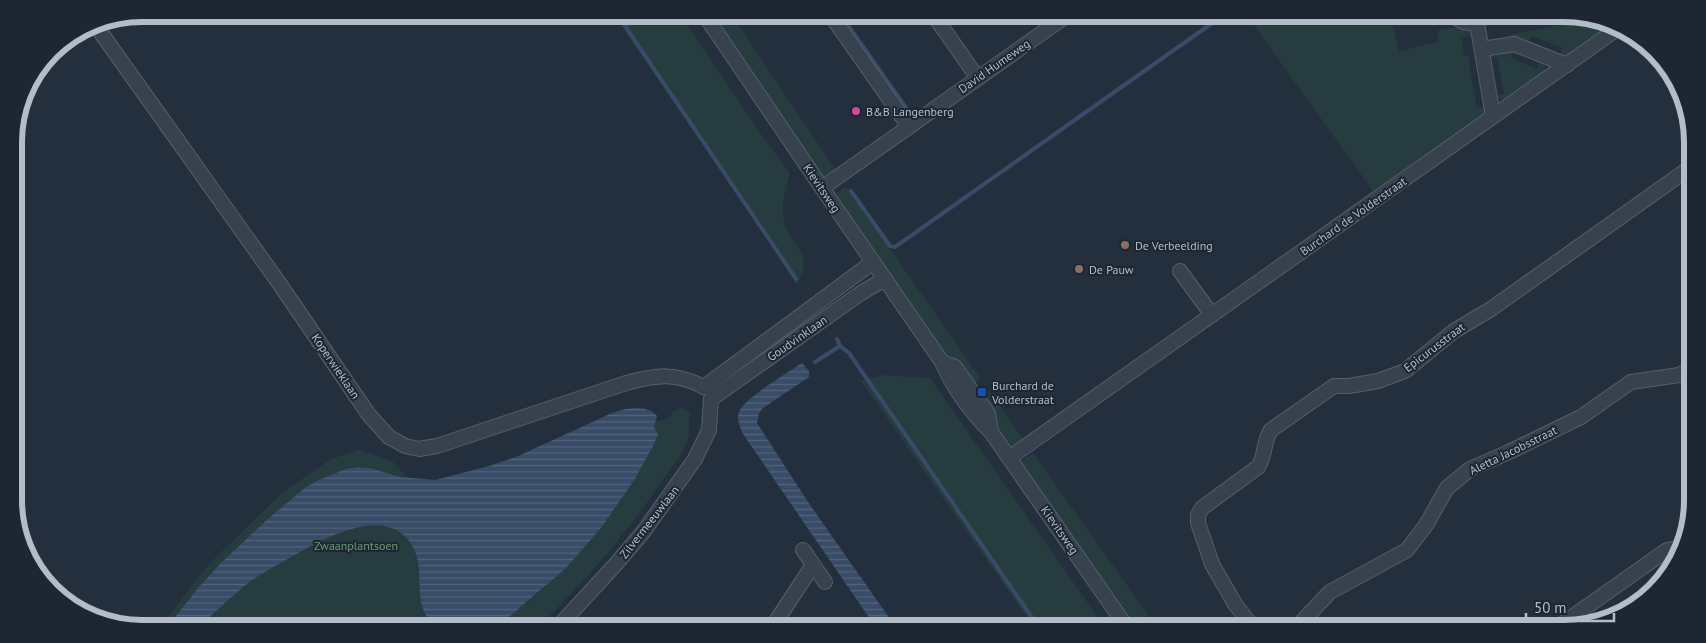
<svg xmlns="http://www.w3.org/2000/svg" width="1706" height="643" font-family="'PT Sans',sans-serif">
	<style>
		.green { fill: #263c3f }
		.water { fill: url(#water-rules) }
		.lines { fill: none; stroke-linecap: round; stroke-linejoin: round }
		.stream { stroke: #394c67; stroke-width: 4 }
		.minor-casing { stroke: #565f6c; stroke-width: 16 }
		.minor { stroke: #38414e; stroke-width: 14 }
		.hotel-dot { fill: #d1479c; stroke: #1d2633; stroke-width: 2 }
		.education-dot { fill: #8d6e63; stroke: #1d2633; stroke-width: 2 }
		.transit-dot { fill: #1a4fb4; stroke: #1d2633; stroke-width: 2 }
		.labels { text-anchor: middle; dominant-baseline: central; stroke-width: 4; stroke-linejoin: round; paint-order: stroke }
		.street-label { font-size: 12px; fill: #b4bcc9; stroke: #1d2633 }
		.poi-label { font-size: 12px; fill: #b4bcc9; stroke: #1d2633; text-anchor: start }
		.park-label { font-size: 12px; fill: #6b9a76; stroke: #1d2633 }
		.rim { fill: none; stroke: #b4bcc9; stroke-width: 6 }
	</style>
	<defs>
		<pattern id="water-rules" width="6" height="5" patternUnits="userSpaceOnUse" patternTransform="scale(1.25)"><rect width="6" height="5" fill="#394c67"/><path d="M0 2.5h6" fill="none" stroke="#53647b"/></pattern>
	</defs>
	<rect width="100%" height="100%" fill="#242f3e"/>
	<!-- green -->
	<g class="green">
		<path d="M613,14H680L765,140L790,173C787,187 780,205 784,220C791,249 815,251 797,285L759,227Z"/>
		<polygon points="710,14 731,14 837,172 824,181"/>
		<path d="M1246,14H1378L1380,26L1392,24L1399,51L1439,42L1437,31L1457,27C1461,31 1467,30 1472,33V35L1462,38L1464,56H1468L1477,108L1485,107L1486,112L1373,191Z"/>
		<polygon points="1574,15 1605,21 1612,25 1567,58 1560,56 1563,48 1531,36 1527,44 1512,38 1510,35 1575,22"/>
		<polygon points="1514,50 1511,58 1537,69 1540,61 1544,65 1545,68 1542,75 1506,101 1498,98 1496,96 1504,94 1497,57 1489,58 1492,54"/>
		<polygon points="846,186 981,379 973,385 959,364 939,347 834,195"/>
		<polygon points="884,375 930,378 1106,629 1035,629 861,381"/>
		<polygon points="985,385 1023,439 1009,449 1001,438 992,412 977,391"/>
		<path d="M682,408L691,412C686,422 692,434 686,445C678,460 668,473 658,487C624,536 584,583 541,624L543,627L542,629H158L210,563L282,493L331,459L360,450L392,461L501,574L525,604L565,569L601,528L635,479L653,446L654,427L656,421L667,419L675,410Z"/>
		<polygon points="1033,453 1158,629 1134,629 1019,463"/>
		<polygon points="16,522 68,600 45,585 16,526"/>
	</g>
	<!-- water -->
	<g class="water">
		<path d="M802,363L809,371V377L763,408L759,413L757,423L808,502L897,629H877L743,434C740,427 736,419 739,412C743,399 789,372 802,363Z"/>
		<path d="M638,408C646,409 652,410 657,416L654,427L658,434L653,446L635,479L601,528L565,569L495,629H439C408,606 427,577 414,549C390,501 325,538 293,556C276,566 257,575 242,588C226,601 212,615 197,629H166L198,588L221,563L268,519L306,487L319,480L346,469L358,467L370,468L400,477L435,480L489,466L516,457L612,413L625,409Z"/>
	</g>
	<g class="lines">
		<!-- stream -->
		<g class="stream">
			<polyline points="617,14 796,279"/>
			<polyline points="840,14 907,109"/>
			<polyline points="851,191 890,246 895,247 1225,14"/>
			<polyline points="837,339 840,346 849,353 1040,629"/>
			<polyline points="815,362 840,346"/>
		</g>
		<!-- minor casing -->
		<g class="minor-casing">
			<g id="minor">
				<path d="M704,14L822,188L942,362C952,386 972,414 991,432L1128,629"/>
				<polyline points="830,14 909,127"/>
				<polyline points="933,14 977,77"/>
				<path d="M1454,14C1459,22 1467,24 1477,23L1482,14"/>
				<path d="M94,23L279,283L369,415L389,437L405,446L419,449L437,446L626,383C657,375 675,372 704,387"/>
				<polyline points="1477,23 1493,116"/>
				<polyline points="1482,49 1514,44 1567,65"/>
				<polyline points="822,188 1069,14"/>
				<polyline points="1180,271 1212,315"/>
				<polyline points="942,362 955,367 984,408 988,414 991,432"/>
				<polyline points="704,387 873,262"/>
				<polyline points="711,399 861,293 885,279"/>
				<polyline points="1009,458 1617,29"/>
				<polyline points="803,550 825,582"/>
				<polyline points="556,629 615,565 644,531 695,459 709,430 711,399"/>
				<polyline points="771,629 813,565"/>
				<path d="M1254,629L1235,604L1212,564L1198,523V515L1202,508L1258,467C1266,456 1263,441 1271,430L1334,386H1349L1378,381L1405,371L1454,331L1491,309L1691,167"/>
				<polyline points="1295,629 1330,592 1407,550 1426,525 1447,488 1470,469 1509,452 1581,417 1631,382 1679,375 1692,368"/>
				<polyline points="1555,629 1667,550 1682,547"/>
			</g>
		</g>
		<!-- minor -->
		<use href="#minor" class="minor"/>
	</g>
	<!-- markers -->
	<circle class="hotel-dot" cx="856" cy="111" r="5"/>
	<g class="education-dot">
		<circle cx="1125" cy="245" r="5"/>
		<circle cx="1079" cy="269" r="5"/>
	</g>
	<rect class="transit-dot" x="977" y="387" width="10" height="10" rx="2.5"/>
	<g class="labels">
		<!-- street labels -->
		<g class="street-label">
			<text transform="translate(994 66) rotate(-35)">David Humeweg</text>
			<text transform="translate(822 188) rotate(56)">Kievitsweg</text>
			<text transform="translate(1353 216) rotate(-35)">Burchard de Volderstraat</text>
			<text transform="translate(797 338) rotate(-35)">Goudvinklaan</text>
			<text transform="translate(1434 347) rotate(-37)">Epicurusstraat</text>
			<text transform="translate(336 366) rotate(56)">Koperwieklaan</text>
			<text transform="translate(1513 450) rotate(-26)">Aletta Jacobsstraat</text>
			<text transform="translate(649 522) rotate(-52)">Zilvermeeuwlaan</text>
			<text transform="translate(1060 530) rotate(55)">Kievitsweg</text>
		</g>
		<!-- poi labels -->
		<g class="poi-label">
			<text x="866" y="111">B&amp;B Langenberg</text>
			<text x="1135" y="245">De Verbeelding</text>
			<text x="1089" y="269">De Pauw</text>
			<text x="992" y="385">Burchard de<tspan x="992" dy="14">Volderstraat</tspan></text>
		</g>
		<!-- park labels -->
		<g class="park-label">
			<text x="356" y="545">Zwaanplantsoen</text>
		</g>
	</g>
	<!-- crop -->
	<path d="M0 0H1706V643H0ZM142 22H1564A120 120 0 0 1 1684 142V500A120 120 0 0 1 1564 620H142A120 120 0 0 1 22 500V142A120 120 0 0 1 142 22Z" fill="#1d2633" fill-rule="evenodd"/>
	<path class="rim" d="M142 22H1564A120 120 0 0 1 1684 142V500A120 120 0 0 1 1564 620H142A120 120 0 0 1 22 500V142A120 120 0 0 1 142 22Z"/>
	<!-- scale -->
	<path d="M1526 613v8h88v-8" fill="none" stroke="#b4bcc9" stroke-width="2.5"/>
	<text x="1534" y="613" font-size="15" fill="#b4bcc9" stroke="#1d2633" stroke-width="4" paint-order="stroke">50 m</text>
</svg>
